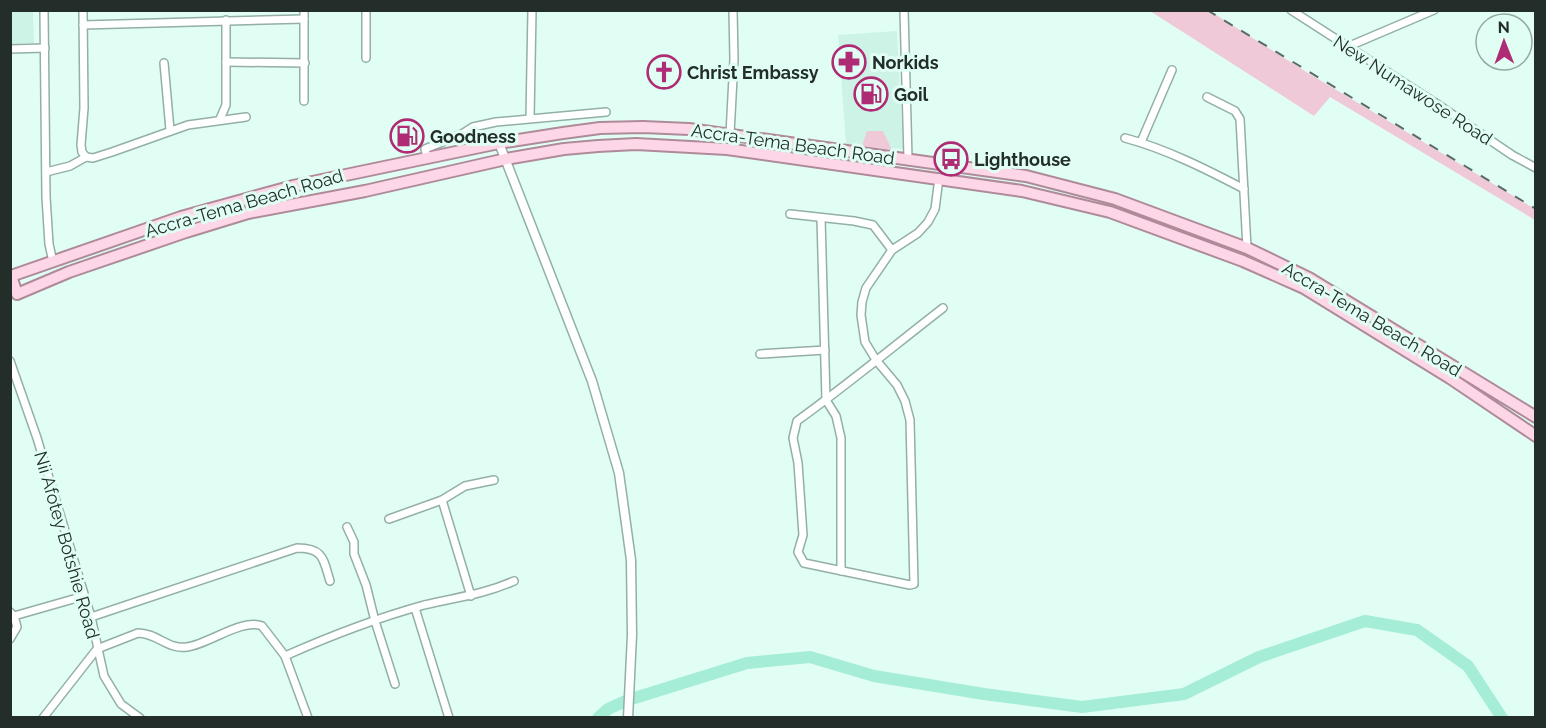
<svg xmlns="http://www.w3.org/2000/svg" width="1546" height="728" font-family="Raleway,sans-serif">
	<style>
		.built { fill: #cdf3e6 }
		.green { fill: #f0c9d9 }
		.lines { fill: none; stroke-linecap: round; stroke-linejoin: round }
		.river { stroke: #a5edd7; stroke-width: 12 }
		.minor-casing { stroke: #93afa6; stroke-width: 10 }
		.tertiary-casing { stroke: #93afa6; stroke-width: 11 }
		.primary-casing { stroke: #af8b9a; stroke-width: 14 }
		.minor { stroke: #fff; stroke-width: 7 }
		.tertiary { stroke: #fff; stroke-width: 8 }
		.primary { stroke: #fdd7e7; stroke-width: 10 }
		.rail { stroke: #5a6b65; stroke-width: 2; stroke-dasharray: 10 10; stroke-linecap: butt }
		.labels { text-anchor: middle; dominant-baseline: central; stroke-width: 6; stroke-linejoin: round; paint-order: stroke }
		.poi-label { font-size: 18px; font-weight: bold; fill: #232e2a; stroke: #e0fef4; text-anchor: start }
		.street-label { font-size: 18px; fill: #232e2a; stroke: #e0fef4 }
	</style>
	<rect width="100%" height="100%" fill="#e0fef4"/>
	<!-- built -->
	<g class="built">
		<polygon points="10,11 33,11 34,43 21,43 21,46 11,46"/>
		<polygon points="897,31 903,149 846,144 838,35"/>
	</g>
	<!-- green -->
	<g class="green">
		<polygon points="1150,11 1210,11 1308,73 1535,209 1535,220 1330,97 1314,116"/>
		<polygon points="867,131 883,131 892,150 862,146"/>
	</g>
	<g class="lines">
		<!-- river -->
		<polyline class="river" points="598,718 608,709 628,700 747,663 810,657 874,676 984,694 1082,707 1184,694 1259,657 1365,621 1417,630 1468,666 1502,718"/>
		<!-- minor casing -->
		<g class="minor-casing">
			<g id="minor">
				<polyline points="44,10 46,197 49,244 53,262"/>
				<polyline points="83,10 84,108 81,145 82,152 86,157"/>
				<polyline points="904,10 908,159"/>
				<polyline points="1291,10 1437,104 1512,155 1536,168"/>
				<polyline points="83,25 304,19"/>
				<polyline points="1347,47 1434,10"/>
				<polyline points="10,49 45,48"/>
				<polyline points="366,58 366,10"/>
				<polyline points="226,62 305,63"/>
				<polyline points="164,63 170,130"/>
				<polyline points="1207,97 1235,111 1240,119 1247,248"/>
				<polyline points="304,101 304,10"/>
				<polyline points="530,118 532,10"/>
				<polyline points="220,119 226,105 226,20"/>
				<polyline points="730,134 734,59 733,10"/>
				<path d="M1125,138C1166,149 1206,169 1244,189"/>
				<polyline points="1141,142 1172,70"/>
				<polyline points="427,158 425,149 462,134 473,127 496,122 606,112"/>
				<polyline points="46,172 70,166 86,157 93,158 112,152 188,125 246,117"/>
				<path d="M939,178L935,209L928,222L918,233L892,250L866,288L862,302L861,315L865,342L876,360L897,385L905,401L910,420L914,584L910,585L804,563L798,552L803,535L798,463L793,438L797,421C847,385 894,346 943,308"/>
				<polyline points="790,214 854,221 873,225 892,250"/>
				<polyline points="821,218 826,400 836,416 841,438 841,571"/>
				<polyline points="760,354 825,350"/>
				<polyline points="10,361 37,438 91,617 104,676 121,704 140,718"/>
				<polyline points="442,500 471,596"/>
				<polyline points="389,519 442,500 465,486 494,480"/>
				<polyline points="347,527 354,542 354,554 366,585 375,621 395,684"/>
				<polyline points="415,608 449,718"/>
				<polyline points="10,612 14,616 17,627 10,639"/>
				<polyline points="14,616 84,596"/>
				<path d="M91,617L297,548C324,548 323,559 330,581"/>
				<path d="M285,656C330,636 377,618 424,605C457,597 482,595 514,581"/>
				<path d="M43,718L97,649L138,633C157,633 168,650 187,647C209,644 242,618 262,626L285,656L308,718"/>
			</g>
		</g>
		<!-- tertiary casing -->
		<g class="tertiary-casing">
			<polyline id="tertiary" points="499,143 592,381 619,473 631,560 632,635 628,718"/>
		</g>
		<!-- primary casing -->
		<g class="primary-casing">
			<polyline id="primary" points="1536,417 1309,278 1247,248 1115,199 1026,176 689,129 643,127 600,128 563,133 499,143 293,186 181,217 11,276 17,294 69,272 186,232 248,213 365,191 506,159 564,149 598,146 636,144 727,149 1022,191 1110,212 1243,261 1304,288 1450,378 1536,436"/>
		</g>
		<!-- minor -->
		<use href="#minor" class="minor"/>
		<!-- tertiary -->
		<use href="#tertiary" class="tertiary"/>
		<!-- primary -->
		<use href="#primary" class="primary"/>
		<!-- rail -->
		<polyline class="rail" points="1207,10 1536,209"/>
	</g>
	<!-- icons -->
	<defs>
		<g id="pharmacy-ring" transform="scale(1.725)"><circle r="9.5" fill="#e0fef4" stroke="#af2b73" stroke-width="1.5"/><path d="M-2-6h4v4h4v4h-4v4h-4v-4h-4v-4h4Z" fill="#af2b73"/></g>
		<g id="church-ring" transform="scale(1.725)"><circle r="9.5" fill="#e0fef4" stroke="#af2b73" stroke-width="1.5"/><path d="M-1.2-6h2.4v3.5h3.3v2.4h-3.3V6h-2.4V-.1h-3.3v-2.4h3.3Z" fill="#af2b73"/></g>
		<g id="fuel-ring" transform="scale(1.725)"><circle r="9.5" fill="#e0fef4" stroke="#af2b73" stroke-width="1.5"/><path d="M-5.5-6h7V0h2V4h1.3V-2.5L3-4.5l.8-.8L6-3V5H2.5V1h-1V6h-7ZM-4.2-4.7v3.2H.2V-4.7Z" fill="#af2b73"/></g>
		<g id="bus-ring" transform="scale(1.725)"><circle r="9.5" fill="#e0fef4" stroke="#af2b73" stroke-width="1.5"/><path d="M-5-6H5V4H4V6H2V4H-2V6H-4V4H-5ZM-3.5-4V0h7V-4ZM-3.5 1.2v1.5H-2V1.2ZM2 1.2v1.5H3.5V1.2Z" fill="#af2b73"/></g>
	</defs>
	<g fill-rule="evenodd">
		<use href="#pharmacy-ring" x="849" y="62"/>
		<use href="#church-ring" x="664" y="72"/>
		<use href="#fuel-ring" x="871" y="94"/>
		<use href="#fuel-ring" x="407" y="136"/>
		<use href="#bus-ring" x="951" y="159"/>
	</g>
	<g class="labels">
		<!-- poi labels -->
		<g class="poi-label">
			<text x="872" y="62">Norkids</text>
			<text x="687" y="72">Christ Embassy</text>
			<text x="894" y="94">Goil</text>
			<text x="430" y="136">Goodness</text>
			<text x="974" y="159">Lighthouse</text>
		</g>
		<!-- street labels -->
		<g class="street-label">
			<text transform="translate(1413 90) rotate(33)">New Numawose Road</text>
			<text transform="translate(793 144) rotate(8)">Accra-Tema Beach Road</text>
			<text transform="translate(244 203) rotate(-16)">Accra-Tema Beach Road</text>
			<text transform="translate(1372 319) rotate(31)">Accra-Tema Beach Road</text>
			<text transform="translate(67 545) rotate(74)">Nii Afotey Botshie Road</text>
		</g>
	</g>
	<!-- border -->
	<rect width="1546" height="728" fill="none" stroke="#232e2a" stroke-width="24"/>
	<!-- north arrow -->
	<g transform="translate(1504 42) rotate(359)"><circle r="28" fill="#e0fef4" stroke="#94aba3" stroke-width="1.5"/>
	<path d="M0-4.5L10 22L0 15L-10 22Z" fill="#af2b73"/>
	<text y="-9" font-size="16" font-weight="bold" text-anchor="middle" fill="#232e2a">N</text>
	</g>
</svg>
